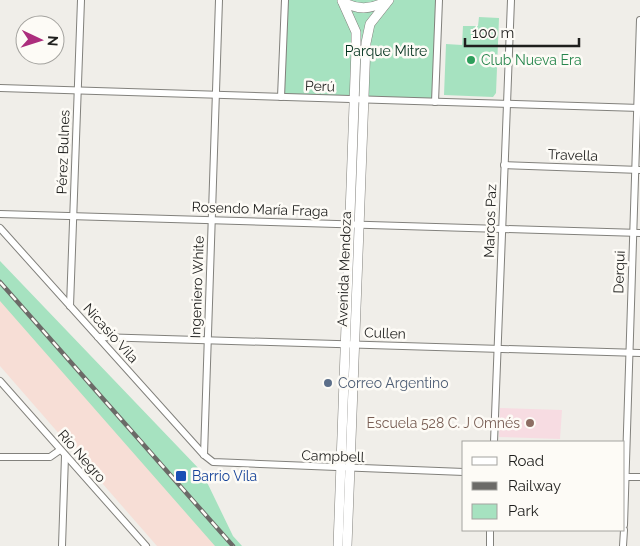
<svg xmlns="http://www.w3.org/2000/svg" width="640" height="546" font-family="Raleway,sans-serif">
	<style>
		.industrial { fill: #f7ded6 }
		.education { fill: #f7dce2 }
		.green { fill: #a6e2c0 }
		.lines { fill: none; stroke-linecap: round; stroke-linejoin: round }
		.minor-casing { stroke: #82817c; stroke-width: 8 }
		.secondary-casing { stroke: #82817c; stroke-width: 10 }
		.minor { stroke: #fff; stroke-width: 6 }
		.secondary { stroke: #fff; stroke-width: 9 }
		.rail-casing { stroke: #6b6a67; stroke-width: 4.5 }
		.rail { stroke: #fdfbf6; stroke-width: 2.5; stroke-dasharray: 8; stroke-linecap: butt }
		.leisure-dot { fill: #2e9e5b; stroke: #fdfbf6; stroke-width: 2 }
		.service-dot { fill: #5c6f8a; stroke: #fdfbf6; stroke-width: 2 }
		.education-dot { fill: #8d6e63; stroke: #fdfbf6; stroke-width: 2 }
		.transit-dot { fill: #1a4fb4; stroke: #fdfbf6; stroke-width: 2 }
		.labels { text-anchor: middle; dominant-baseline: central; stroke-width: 5; stroke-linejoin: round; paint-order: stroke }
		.park-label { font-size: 14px; fill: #03321e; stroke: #fdfbf6 }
		.leisure-label { font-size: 14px; fill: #27864d; stroke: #fdfbf6; text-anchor: start }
		.street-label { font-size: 14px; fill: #1f1f1d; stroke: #fdfbf6 }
		.service-label { font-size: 14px; fill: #4e5e75; stroke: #fdfbf6; text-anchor: start }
		.education-label { font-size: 14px; fill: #785e54; stroke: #fdfbf6; text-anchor: end }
		.transit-label { font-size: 14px; fill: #164399; stroke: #fdfbf6; text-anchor: start }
	</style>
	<rect width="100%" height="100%" fill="#f0eee9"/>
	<!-- industrial -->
	<polygon class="industrial" points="0,297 216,546 157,546 0,366"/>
	<!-- education -->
	<polygon class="education" points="500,408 562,410 560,439 499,437"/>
	<!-- green -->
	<g class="green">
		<polygon points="285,0 439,0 435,102 281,97"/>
		<polygon points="479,17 499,18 496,93 493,97 444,95 446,44 462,45 463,26 478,26"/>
		<polygon points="0,261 202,472 233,536 242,546 215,546 0,301"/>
	</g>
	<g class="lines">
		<!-- minor casing -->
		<g class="minor-casing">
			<g id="minor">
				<polyline points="0,88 640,108"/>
				<polyline points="281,97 285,0"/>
				<polyline points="435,102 439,0"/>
				<polyline points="504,165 640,170"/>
				<polyline points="0,214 640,233"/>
				<polyline points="0,228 204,455 213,462 464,472"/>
				<polyline points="70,306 81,0"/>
				<polyline points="98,337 640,353"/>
				<polyline points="0,381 146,546"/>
				<polyline points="494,442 511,0"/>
				<polyline points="204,455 219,0"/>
				<polyline points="0,457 50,457 60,450"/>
				<polyline points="624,477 640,477"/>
				<polyline points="624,525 640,20"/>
				<polyline points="62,546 65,456"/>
				<polyline points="490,546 490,530"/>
				<polyline points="623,546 624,530"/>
			</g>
		</g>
		<!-- secondary casing -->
		<g class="secondary-casing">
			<g id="secondary">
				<path d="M342,1C356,10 371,10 386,1"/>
				<polyline points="338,546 356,49 356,32 343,3"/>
				<polyline points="347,546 366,43 370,24 389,0"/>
			</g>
		</g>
		<!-- minor -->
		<use href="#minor" class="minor"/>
		<!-- secondary -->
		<use href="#secondary" class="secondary"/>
		<!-- rail casing -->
		<g class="rail-casing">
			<polyline id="rail" points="0,282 233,546"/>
		</g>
		<!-- rail -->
		<use href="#rail" class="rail"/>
	</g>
	<!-- markers -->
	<circle class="leisure-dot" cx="471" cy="60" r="5"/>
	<circle class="service-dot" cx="328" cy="383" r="5"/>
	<circle class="education-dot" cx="530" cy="423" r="5"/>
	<rect class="transit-dot" x="175" y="470" width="12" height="12" rx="2.5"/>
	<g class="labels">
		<!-- park labels -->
		<g class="park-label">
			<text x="386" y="51">Parque Mitre</text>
		</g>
		<!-- leisure labels -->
		<g class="leisure-label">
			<text x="481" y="60">Club Nueva Era</text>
		</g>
		<!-- street labels -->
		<g class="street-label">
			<text transform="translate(320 86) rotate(2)">Perú</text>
			<text transform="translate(63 152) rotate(-88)">Pérez Bulnes</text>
			<text transform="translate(573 155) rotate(2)">Travella</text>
			<text transform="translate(260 209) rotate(2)">Rosendo María Fraga</text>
			<text transform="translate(490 221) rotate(-88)">Marcos Paz</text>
			<text transform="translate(344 269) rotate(-88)">Avenida Mendoza</text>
			<text transform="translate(619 272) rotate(-88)">Derqui</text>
			<text transform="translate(197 287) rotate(-88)">Ingeniero White</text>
			<text transform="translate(111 333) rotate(48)">Nicasio Vila</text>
			<text transform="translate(385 333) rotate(2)">Cullen</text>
			<text transform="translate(82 456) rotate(49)">Río Negro</text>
			<text transform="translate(333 456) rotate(2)">Campbell</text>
		</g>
		<!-- service labels -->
		<g class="service-label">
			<text x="338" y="383">Correo Argentino</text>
		</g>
		<!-- education labels -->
		<g class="education-label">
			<text x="520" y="423">Escuela 528 C. J Omnés</text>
		</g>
		<!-- transit labels -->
		<g class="transit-label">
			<text x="192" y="476">Barrio Vila</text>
		</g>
	</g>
	<!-- legend -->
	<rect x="462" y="441" width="162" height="90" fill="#fdfbf6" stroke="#a4a39f"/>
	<rect x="472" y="457" width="25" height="8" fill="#ffffff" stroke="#a4a39f"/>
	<text x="508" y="466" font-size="15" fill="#1f1f1d">Road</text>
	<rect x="472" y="482" width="25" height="8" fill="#6b6a67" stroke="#a4a39f"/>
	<text x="508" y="491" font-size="15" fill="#1f1f1d">Railway</text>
	<rect x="472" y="504" width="25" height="15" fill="#a6e2c0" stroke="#a4a39f"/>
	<text x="508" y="516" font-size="15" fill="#1f1f1d">Park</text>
	<!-- north arrow -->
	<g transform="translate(40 40) rotate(94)"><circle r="24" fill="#fdfbf6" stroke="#a4a39f"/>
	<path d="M0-4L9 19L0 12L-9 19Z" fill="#ac2d7d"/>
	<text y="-8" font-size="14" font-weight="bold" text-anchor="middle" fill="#1f1f1d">N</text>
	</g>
	<!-- scale -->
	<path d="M465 38v8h114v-8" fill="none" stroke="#1f1f1d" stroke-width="2.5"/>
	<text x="472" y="38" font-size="15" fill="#1f1f1d" stroke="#fdfbf6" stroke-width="4" paint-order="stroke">100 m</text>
</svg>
